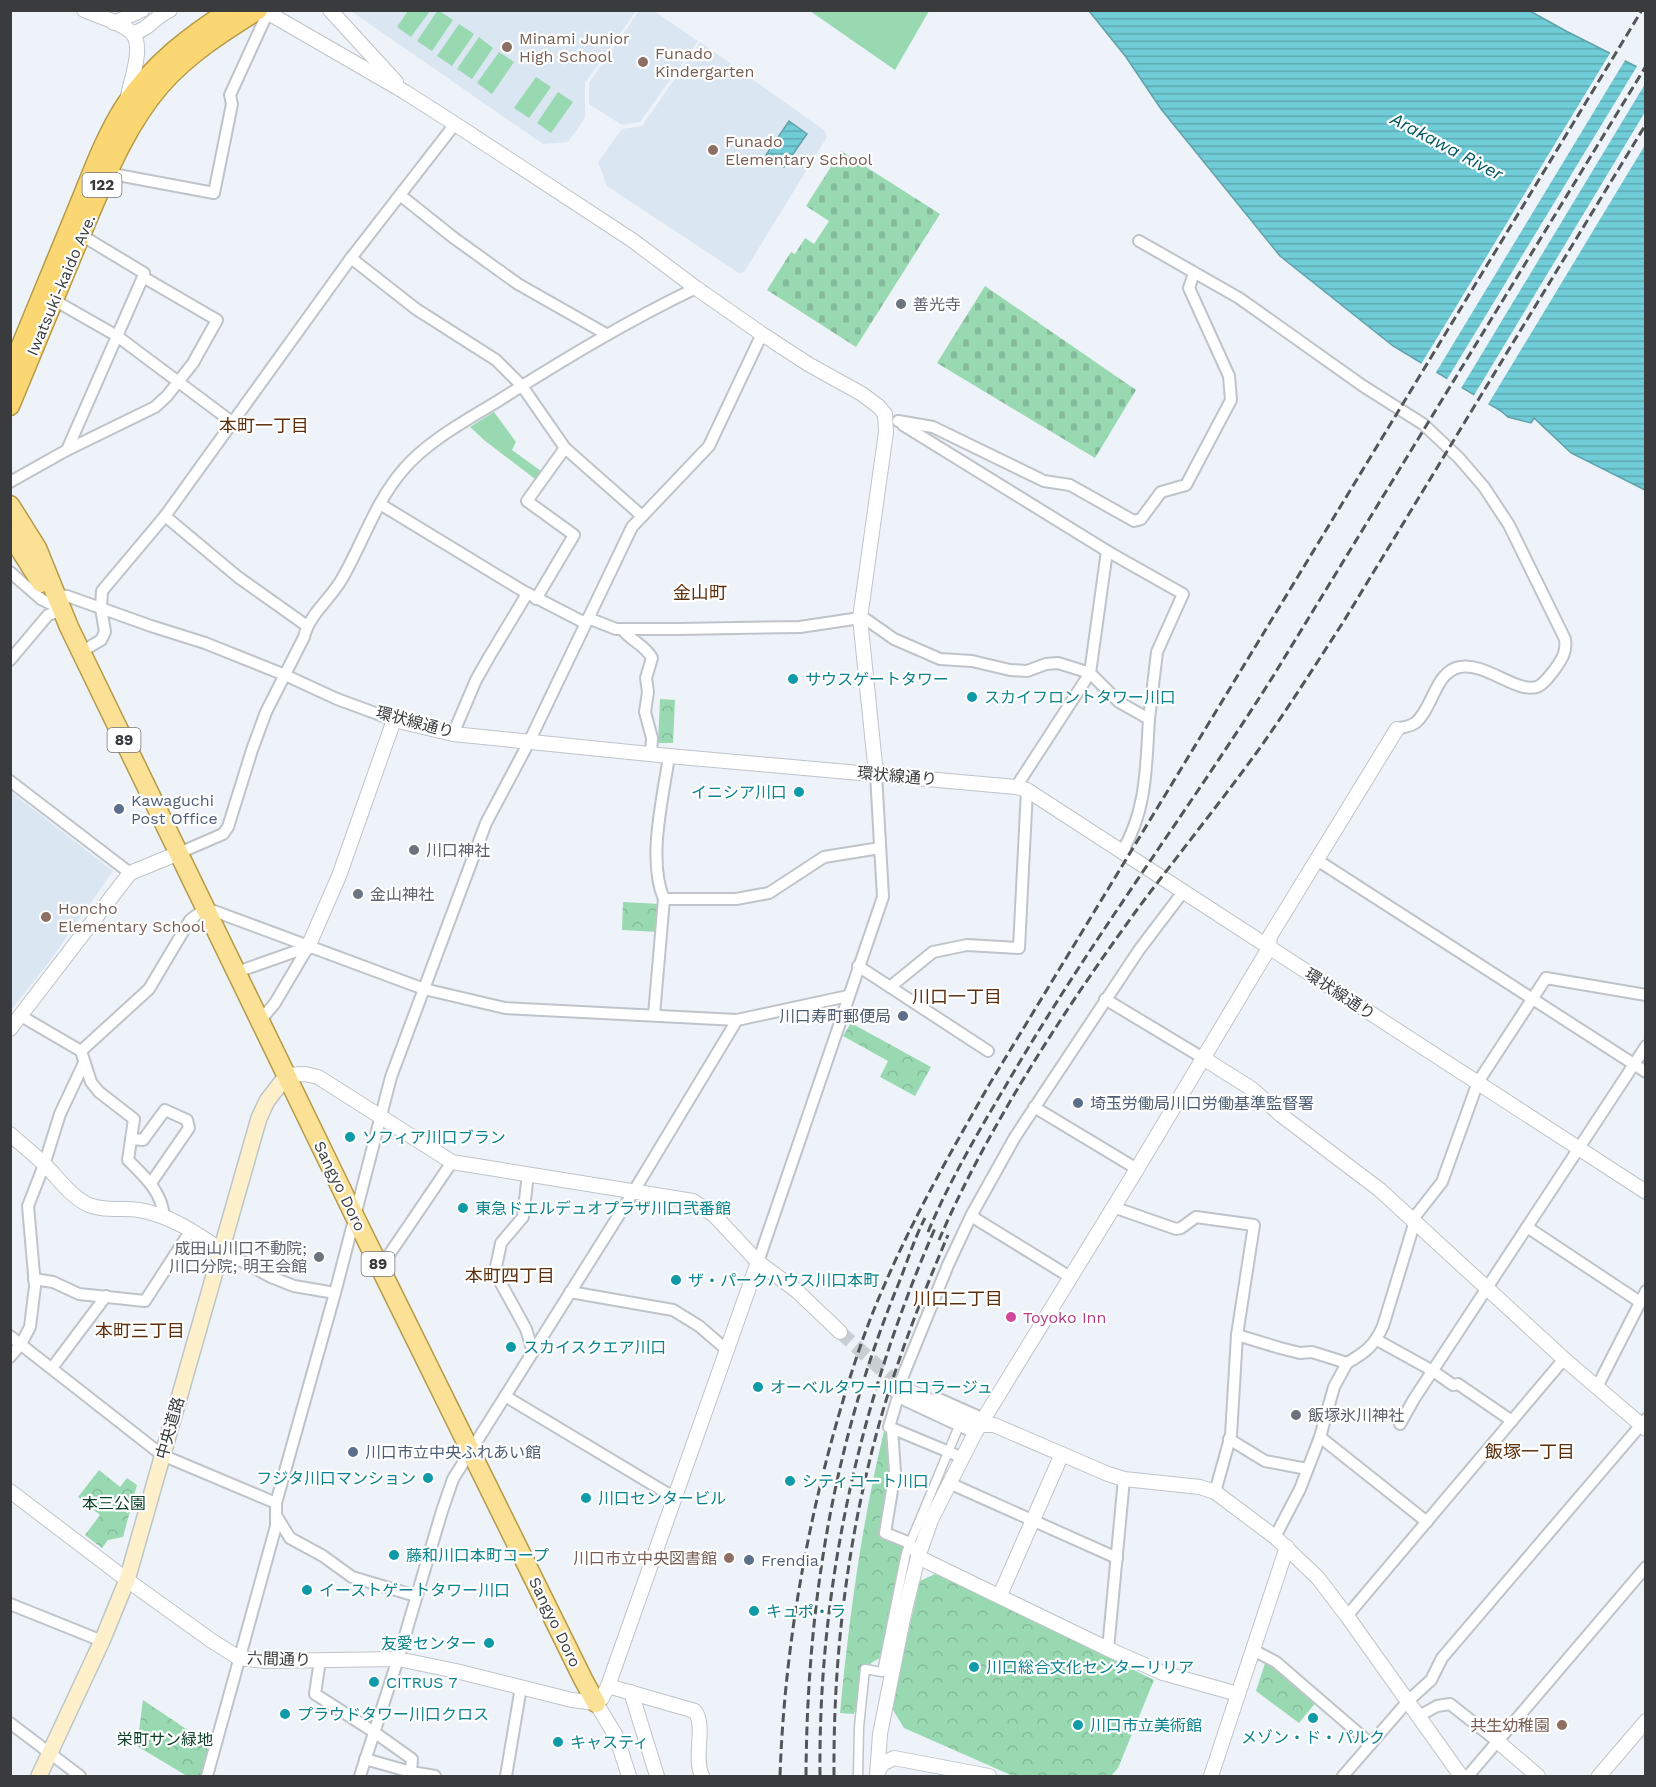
<svg xmlns="http://www.w3.org/2000/svg" width="1656" height="1787" font-family="'Work Sans','Noto Sans JP',sans-serif">
	<style>
		.built { fill: #dae6f1 }
		.grass { fill: #99d9b2 }
		.forest { fill: url(#forest-crowns) }
		.cemetery { fill: url(#cemetery-stones) }
		.water { fill: url(#water-rules); stroke: #60a1aa; stroke-width: 1.5 }
		.pier { fill: #edf3f9 }
		.lines { fill: none; stroke-linecap: round; stroke-linejoin: round }
		.tertiary-tunnel { stroke: #c9ced3; stroke-width: 14; stroke-dasharray: 14 7; stroke-linecap: butt }
		.pedestrian-casing { stroke: #bec4c9; stroke-width: 11 }
		.minor-casing { stroke: #bec4c9; stroke-width: 14 }
		.tertiary-casing { stroke: #bec4c9; stroke-width: 16 }
		.secondary-casing { stroke: #bec4c9; stroke-width: 18 }
		.primary-casing { stroke: #b69a48; stroke-width: 21 }
		.trunk-casing { stroke: #b69a48; stroke-width: 21 }
		.pedestrian { stroke: #fff; stroke-width: 8 }
		.minor { stroke: #fff; stroke-width: 10 }
		.tertiary { stroke: #fff; stroke-width: 14 }
		.secondary { stroke: #fdf0ca; stroke-width: 15 }
		.primary { stroke: #fbe195; stroke-width: 18 }
		.trunk { stroke: #fad772; stroke-width: 18 }
		.rail { stroke: #535658; stroke-width: 3; stroke-dasharray: 9 4.5; stroke-linecap: butt }
		.education-dot { fill: #8d6e63; stroke: #fff; stroke-width: 2 }
		.worship-dot { fill: #6b7280; stroke: #fff; stroke-width: 2 }
		.culture-dot { fill: #0f9aa8; stroke: #fff; stroke-width: 2 }
		.service-dot { fill: #5c6f8a; stroke: #fff; stroke-width: 2 }
		.hotel-dot { fill: #d1479c; stroke: #fff; stroke-width: 2 }
		.labels { text-anchor: middle; dominant-baseline: central; stroke-width: 4.5; stroke-linejoin: round; paint-order: stroke }
		.shield { fill: #fff; stroke: #747677; stroke-width: 1.5 }
		.shield-label { font-size: 15px; font-weight: bold; fill: #393b3d }
		.education-label { font-size: 16px; fill: #785e54; stroke: #fff; text-anchor: start }
		.street-label { font-size: 16px; fill: #393b3d; stroke: #fff }
		.worship-label { font-size: 16px; fill: #5b616d; stroke: #fff; text-anchor: start }
		.culture-label { font-size: 16px; fill: #0d838f; stroke: #fff; text-anchor: start }
		.service-label { font-size: 16px; fill: #4e5e75; stroke: #fff; text-anchor: start }
		.hotel-label { font-size: 16px; fill: #b23c85; stroke: #fff; text-anchor: start }
		.park-label { font-size: 16px; fill: #0c4127; stroke: #fff }
		.water-label { font-size: 18px; font-style: italic; fill: #035961; stroke: #fff }
		.neighbourhood-label { font-size: 18px; fill: #5d2f0d; stroke: #fff }
	</style>
	<defs>
		<pattern id="forest-crowns" width="20" height="18" patternUnits="userSpaceOnUse" patternTransform="scale(1.5)"><rect width="20" height="18" fill="#99d9b2"/><path d="M2 6a3 3 0 1 1 6 0M12 15a3 3 0 1 1 6 0" fill="none" stroke="#85bb9a"/></pattern>
		<pattern id="cemetery-stones" width="16" height="16" patternUnits="userSpaceOnUse" patternTransform="scale(1.5)"><rect width="16" height="16" fill="#99d9b2"/><path d="M2 7V4a2 2 0 0 1 4 0v3zM10 15v-3a2 2 0 0 1 4 0v3z" fill="#85bb9a"/></pattern>
		<pattern id="water-rules" width="6" height="5" patternUnits="userSpaceOnUse" patternTransform="scale(1.5)"><rect width="6" height="5" fill="#70cdd8"/><path d="M0 2.5h6" fill="none" stroke="#5da8b0"/></pattern>
	</defs>
	<rect width="100%" height="100%" fill="#edf3f9"/>
	<!-- built -->
	<g class="built">
		<polygon points="351,11 636,11 585,83 585,118 568,142 543,144"/>
		<polygon points="639,11 654,11 698,41 640,122 622,125 589,104 589,83"/>
		<polygon points="700,42 824,130 827,137 744,272 739,273 607,186 598,162 622,129 642,126"/>
		<polygon points="11,792 113,871 49,962 11,1010"/>
	</g>
	<!-- grass -->
	<g class="grass">
		<polygon points="438,10 453,20 432,51 417,41"/>
		<polygon points="408,11 430,11 411,37 397,27"/>
		<polygon points="810,11 929,11 895,70"/>
		<polygon points="459,24 474,34 452,66 437,56"/>
		<polygon points="479,37 493,48 472,79 457,69"/>
		<polygon points="499,52 514,62 492,94 477,83"/>
		<polygon points="536,77 551,87 529,118 514,108"/>
		<polygon points="558,92 573,102 551,133 537,123"/>
		<polygon points="494,412 516,442 512,450 541,471 535,479 484,440 470,427"/>
	</g>
	<!-- forest -->
	<g class="forest">
		<polygon points="660,699 675,700 673,743 658,743"/>
		<polygon points="623,902 660,904 659,932 622,930"/>
		<polygon points="851,1023 931,1067 915,1096 880,1077 888,1061 843,1036"/>
		<path d="M885,1427L888,1430L890,1472L879,1535L905,1547L880,1658L871,1663L854,1714L840,1713C849,1617 862,1521 885,1427Z"/>
		<polygon points="99,1470 120,1487 127,1478 137,1485 123,1537 108,1540 102,1548 85,1535 100,1515 78,1497"/>
		<polygon points="935,1574 940,1574 1154,1680 1118,1768 1111,1776 1013,1776 904,1728 891,1707 920,1581"/>
		<polygon points="1266,1660 1317,1701 1299,1723 1256,1691"/>
		<polygon points="143,1700 210,1745 202,1776 187,1776 137,1746"/>
	</g>
	<!-- cemetery -->
	<g class="cemetery">
		<polygon points="841,151 940,214 856,347 767,290 791,252 795,254 805,238 814,244 829,221 806,206"/>
		<polygon points="985,286 1136,390 1095,458 937,363"/>
	</g>
	<!-- water -->
	<g class="water">
		<polygon points="1089,11 1530,11 1566,31 1645,71 1645,490 1571,453 1534,418 1531,423 1508,417 1501,411 1393,346 1280,256 1161,109 1126,57"/>
		<polygon points="789,121 807,134 784,167 766,155"/>
	</g>
	<!-- pier -->
	<g class="pier">
		<polygon points="1612,50 1627,57 1435,374 1420,366"/>
		<polygon points="1639,63 1646,67 1645,84 1460,390 1446,381"/>
		<polygon points="1645,112 1645,145 1487,406 1473,397"/>
	</g>
	<g class="lines">
		<!-- tertiary-tunnel -->
		<polyline class="tertiary-tunnel" points="840,1332 901,1387"/>
		<!-- pedestrian casing -->
		<g class="pedestrian-casing">
			<polyline id="pedestrian" points="858,1776 859,1727 865,1669 882,1672 906,1553 959,1426"/>
		</g>
		<!-- minor casing -->
		<g class="minor-casing">
			<g id="minor">
				<polyline points="107,173 214,193 232,104 230,95 268,12"/>
				<polyline points="400,195 454,238 518,284 606,334"/>
				<path d="M1139,241L1239,298L1363,386L1423,424L1459,458L1484,487L1509,525L1565,639C1567,652 1562,659 1555,669C1551,674 1546,682 1539,686C1520,696 1486,662 1460,667C1435,671 1433,709 1415,723C1409,727 1403,727 1397,729"/>
				<polyline points="351,258 416,309 496,360 522,386 565,448 642,516"/>
				<polyline points="54,300 117,336 232,422"/>
				<polyline points="898,421 933,427 1044,481 1070,485 1134,521 1141,519 1161,492 1186,485 1231,400 1229,376 1189,288 1194,273"/>
				<polyline points="903,425 1107,551 1183,594 1157,652 1149,719"/>
				<polyline points="67,450 143,277"/>
				<polyline points="10,482 67,450 155,407 167,396 193,363 217,320 143,277 144,273 81,235"/>
				<polyline points="380,504 523,591 585,623"/>
				<polyline points="165,516 238,577 307,626"/>
				<polyline points="10,572 41,599 53,605"/>
				<polyline points="56,595 67,596 151,626 205,643 285,675 337,699 394,720"/>
				<polyline points="536,599 574,535 527,501 565,448"/>
				<path d="M588,618L616,629H678L800,627L860,618L867,620L894,639L940,659L972,661L1010,670L1027,671L1046,664L1058,663L1090,673L1119,702L1149,719C1146,766 1147,810 1122,852"/>
				<path d="M622,629C631,641 645,645 652,658L646,678L648,692L645,712L652,738L651,754"/>
				<polyline points="81,652 101,640 105,632 101,608 102,591 165,516 351,258 455,124"/>
				<polyline points="10,660 48,615 57,612"/>
				<polyline points="453,734 476,680 489,657 527,594"/>
				<polyline points="10,781 130,873"/>
				<polyline points="1016,787 1090,673 1107,551"/>
				<path d="M179,853L223,834L228,827L252,750L266,712L304,637C309,614 332,598 343,577C363,542 376,501 403,470C426,442 467,420 498,401C563,360 627,321 696,288"/>
				<polyline points="1317,860 1646,1072"/>
				<polyline points="664,899 736,899 769,893 824,857 880,848"/>
				<polyline points="858,966 988,1051"/>
				<polyline points="237,972 308,947"/>
				<polyline points="890,987 933,952 967,945 1019,948 1027,790"/>
				<polyline points="1105,999 1203,1058"/>
				<path d="M654,1015L664,899C647,860 663,798 669,756"/>
				<path d="M21,1016L81,1051L91,1082L99,1092L134,1119L128,1160C145,1177 162,1192 164,1217"/>
				<polyline points="261,1020 275,1003 308,947"/>
				<polyline points="81,1051 149,989 190,920 206,908 424,989 505,1008 737,1020 848,996"/>
				<polyline points="1034,1107 1137,1169"/>
				<polyline points="132,1139 143,1140 165,1110 187,1120 189,1128 151,1183"/>
				<polyline points="528,1174 523,1217 501,1243 496,1267 498,1278 526,1329 533,1352"/>
				<polyline points="1113,1207 1176,1229 1181,1228 1196,1217 1254,1225 1237,1335 1231,1435 1215,1492"/>
				<polyline points="971,1216 1070,1277"/>
				<polyline points="1413,1219 1442,1182 1478,1082 1546,978 1646,995"/>
				<polyline points="1527,1227 1640,1302"/>
				<polyline points="221,1250 271,1277 294,1286 335,1293"/>
				<polyline points="758,1262 883,897 876,774"/>
				<polyline points="380,1268 452,1162"/>
				<polyline points="34,1279 53,1282 79,1294 145,1301 191,1230"/>
				<polyline points="570,1292 673,1310 699,1326 727,1350"/>
				<path d="M1237,1335L1280,1348L1300,1353L1312,1352L1347,1363C1366,1352 1374,1346 1383,1326L1415,1221"/>
				<polyline points="10,1336 162,1455 276,1503"/>
				<polyline points="1377,1340 1433,1371 1453,1385 1458,1384 1512,1421"/>
				<polyline points="10,1357 21,1344 30,1327 35,1286 28,1206 44,1165 60,1114 84,1063"/>
				<polyline points="52,1368 106,1296"/>
				<polyline points="1597,1387 1646,1291"/>
				<polyline points="505,1396 675,1498"/>
				<polyline points="898,1397 975,1433"/>
				<polyline points="939,1399 984,1419"/>
				<polyline points="1400,1424 1414,1399 1646,1046"/>
				<polyline points="892,1429 895,1472 885,1533 910,1543 918,1557"/>
				<polyline points="1320,1437 1427,1522"/>
				<polyline points="1229,1439 1265,1461 1307,1469"/>
				<polyline points="961,1457 889,1427 898,1397 896,1393 948,1265 971,1216 1015,1137 1139,950 1183,892"/>
				<polyline points="949,1483 1117,1558"/>
				<polyline points="277,1517 290,1538 323,1556 352,1577 416,1596"/>
				<polyline points="1275,1537 1300,1489 1320,1437 1334,1387 1347,1363"/>
				<polyline points="10,1604 102,1641"/>
				<polyline points="1347,1616 1564,1359"/>
				<polyline points="1108,1649 1124,1479"/>
				<polyline points="1253,1650 1276,1662 1371,1744"/>
				<polyline points="320,1660 315,1694 374,1732 412,1759 411,1772 435,1776"/>
				<polyline points="1419,1716 1437,1706 1450,1704 1497,1741"/>
				<polyline points="10,1723 80,1776"/>
				<polyline points="365,1759 411,1772"/>
				<polyline points="207,1776 276,1526 276,1503 335,1293 391,1077 486,823 529,742 632,527 709,446 762,334"/>
				<polyline points="360,1776 398,1659 442,1511 453,1479 634,1191 737,1020"/>
				<polyline points="506,1776 521,1687"/>
				<polyline points="1343,1776 1408,1701 1431,1680 1442,1658 1646,1419"/>
				<polyline points="1468,1776 1646,1567"/>
			</g>
		</g>
		<!-- tertiary casing -->
		<g class="tertiary-casing">
			<g id="tertiary">
				<path d="M84,10C99,17 119,21 131,32C146,45 129,84 127,101"/>
				<polyline points="330,10 396,82"/>
				<polyline points="265,11 405,92 455,124 632,240 696,288 762,334 808,364 862,394 878,406 885,414 886,432 860,618 876,774"/>
				<polyline points="114,23 142,10"/>
				<path d="M132,33C148,31 155,16 170,10"/>
				<polyline points="308,947 339,876 394,720 453,734 669,756 1016,787 1027,790 1646,1192"/>
				<polyline points="10,1029 130,873 179,853"/>
				<polyline points="1203,1058 1252,1089 1281,1115 1380,1190 1564,1359 1646,1429"/>
				<polyline points="287,1075 305,1074 318,1077 452,1162 693,1201 714,1215 758,1262 797,1291 840,1332"/>
				<path d="M10,1134C22,1145 34,1154 45,1165C59,1179 71,1197 89,1205C106,1212 122,1207 139,1210C170,1215 196,1233 221,1250"/>
				<polyline points="901,1387 979,1425 994,1425 1108,1474 1124,1479 1200,1487 1215,1492 1275,1537 1318,1578 1347,1616 1461,1776"/>
				<polyline points="10,1491 127,1580 212,1641 239,1658 266,1661 398,1659 456,1671 572,1700 596,1703"/>
				<polyline points="918,1557 1108,1649 1163,1673 1238,1694"/>
				<polyline points="1000,1595 1062,1454"/>
				<path d="M608,1686L695,1711C706,1727 693,1757 702,1776"/>
				<polyline points="631,1692 657,1776"/>
				<polyline points="596,1703 602,1698 608,1686 758,1262"/>
				<polyline points="596,1703 616,1736 629,1776"/>
				<polyline points="1497,1741 1538,1776"/>
				<polyline points="878,1772 882,1764 894,1758 989,1776"/>
				<polyline points="877,1776 880,1734 904,1614 918,1557 931,1520 975,1433 1137,1169 1269,948 1270,936 1397,729"/>
				<polyline points="1211,1776 1287,1547"/>
				<polyline points="1599,1776 1646,1721"/>
			</g>
		</g>
		<!-- secondary casing -->
		<g class="secondary-casing">
			<polyline id="secondary" points="39,1776 102,1641 127,1580 259,1118 267,1101 287,1075"/>
		</g>
		<!-- primary casing -->
		<g class="primary-casing">
			<g id="primary">
				<polyline points="10,505 37,548 69,627 355,1217 583,1679 596,1703"/>
				<polyline points="10,534 41,583"/>
			</g>
		</g>
		<!-- trunk casing -->
		<g class="trunk-casing">
			<g id="trunk">
				<path d="M10,372C33,317 55,262 78,207C92,173 105,136 126,104C153,64 189,36 230,10"/>
				<path d="M10,406C34,349 57,293 80,237C103,184 123,129 161,85C188,54 223,32 258,10"/>
			</g>
		</g>
		<!-- pedestrian -->
		<use href="#pedestrian" class="pedestrian"/>
		<!-- minor -->
		<use href="#minor" class="minor"/>
		<!-- tertiary -->
		<use href="#tertiary" class="tertiary"/>
		<!-- secondary -->
		<use href="#secondary" class="secondary"/>
		<!-- primary -->
		<use href="#primary" class="primary"/>
		<!-- trunk -->
		<use href="#trunk" class="trunk"/>
		<!-- rail -->
		<g class="rail">
			<path d="M928,1232C951,1177 982,1126 1012,1075C1092,939 1187,812 1272,678L1646,66"/>
			<path d="M939,1240C988,1126 1066,1007 1139,907C1178,855 1219,804 1257,752C1287,710 1314,667 1342,624L1646,124"/>
			<path d="M780,1776C784,1660 803,1544 834,1432C848,1382 863,1333 884,1286C914,1216 952,1150 989,1085L1642,10"/>
			<path d="M806,1776C807,1605 833,1444 898,1285C907,1263 914,1239 925,1218"/>
			<path d="M820,1776C818,1586 860,1400 936,1226"/>
			<path d="M834,1776C833,1654 848,1532 882,1414C900,1352 923,1294 948,1235"/>
		</g>
	</g>
	<!-- markers -->
	<g class="education-dot">
		<circle cx="507" cy="47" r="6"/>
		<circle cx="643" cy="62" r="6"/>
		<circle cx="713" cy="150" r="6"/>
		<circle cx="46" cy="917" r="6"/>
		<circle cx="729" cy="1558" r="6"/>
		<circle cx="1562" cy="1725" r="6"/>
	</g>
	<g class="worship-dot">
		<circle cx="901" cy="304" r="6"/>
		<circle cx="414" cy="850" r="6"/>
		<circle cx="358" cy="894" r="6"/>
		<circle cx="319" cy="1257" r="6"/>
		<circle cx="1296" cy="1415" r="6"/>
	</g>
	<g class="culture-dot">
		<circle cx="793" cy="679" r="6"/>
		<circle cx="972" cy="697" r="6"/>
		<circle cx="799" cy="792" r="6"/>
		<circle cx="350" cy="1137" r="6"/>
		<circle cx="463" cy="1208" r="6"/>
		<circle cx="676" cy="1280" r="6"/>
		<circle cx="511" cy="1347" r="6"/>
		<circle cx="758" cy="1387" r="6"/>
		<circle cx="428" cy="1478" r="6"/>
		<circle cx="790" cy="1481" r="6"/>
		<circle cx="586" cy="1498" r="6"/>
		<circle cx="394" cy="1555" r="6"/>
		<circle cx="307" cy="1590" r="6"/>
		<circle cx="754" cy="1611" r="6"/>
		<circle cx="489" cy="1643" r="6"/>
		<circle cx="974" cy="1667" r="6"/>
		<circle cx="374" cy="1682" r="6"/>
		<circle cx="285" cy="1714" r="6"/>
		<circle cx="1313" cy="1718" r="6"/>
		<circle cx="1078" cy="1725" r="6"/>
		<circle cx="558" cy="1742" r="6"/>
	</g>
	<g class="service-dot">
		<circle cx="119" cy="809" r="6"/>
		<circle cx="903" cy="1016" r="6"/>
		<circle cx="1078" cy="1103" r="6"/>
		<circle cx="353" cy="1452" r="6"/>
		<circle cx="749" cy="1560" r="6"/>
	</g>
	<circle class="hotel-dot" cx="1011" cy="1317" r="6"/>
	<g class="labels">
		<!-- shield labels -->
		<g class="shield">
			<rect x="82.5" y="173" width="39" height="24" rx="4.5"/>
			<rect x="107.5" y="728" width="33" height="24" rx="4.5"/>
			<rect x="361.5" y="1252" width="33" height="24" rx="4.5"/>
		</g>
		<g class="shield-label">
			<text x="102" y="185">122</text>
			<text x="124" y="740">89</text>
			<text x="378" y="1264">89</text>
		</g>
		<!-- education labels -->
		<g class="education-label">
			<text x="519" y="38">Minami Junior<tspan x="519" dy="18">High School</tspan></text>
			<text x="655" y="53">Funado<tspan x="655" dy="18">Kindergarten</tspan></text>
			<text x="725" y="141">Funado<tspan x="725" dy="18">Elementary School</tspan></text>
			<text x="58" y="908">Honcho<tspan x="58" dy="18">Elementary School</tspan></text>
			<text x="717" y="1558" text-anchor="end">川口市立中央図書館</text>
			<text x="1550" y="1725" text-anchor="end">共生幼稚園</text>
		</g>
		<!-- street labels -->
		<g class="street-label">
			<text transform="translate(61 285) rotate(-67)">Iwatsuki-kaido Ave.</text>
			<text transform="translate(415 722) rotate(15)">環状線通り</text>
			<text transform="translate(897 776) rotate(5)">環状線通り</text>
			<text transform="translate(1340 994) rotate(33)">環状線通り</text>
			<text transform="translate(340 1186) rotate(64)">Sangyo Doro</text>
			<text transform="translate(170 1428) rotate(-74)">中央道路</text>
			<text transform="translate(555 1622) rotate(64)">Sangyo Doro</text>
			<text transform="translate(279 1659) rotate(2)">六間通り</text>
		</g>
		<!-- worship labels -->
		<g class="worship-label">
			<text x="913" y="304">善光寺</text>
			<text x="426" y="850">川口神社</text>
			<text x="370" y="894">金山神社</text>
			<text x="307" y="1248" text-anchor="end">成田山川口不動院;<tspan x="307" dy="18">川口分院; 明王会館</tspan></text>
			<text x="1308" y="1415">飯塚氷川神社</text>
		</g>
		<!-- culture labels -->
		<g class="culture-label">
			<text x="805" y="679">サウスゲートタワー</text>
			<text x="984" y="697">スカイフロントタワー川口</text>
			<text x="787" y="792" text-anchor="end">イニシア川口</text>
			<text x="362" y="1137">ソフィア川口ブラン</text>
			<text x="475" y="1208">東急ドエルデュオプラザ川口弐番館</text>
			<text x="688" y="1280">ザ・パークハウス川口本町</text>
			<text x="523" y="1347">スカイスクエア川口</text>
			<text x="770" y="1387">オーベルタワー川口コラージュ</text>
			<text x="416" y="1478" text-anchor="end">フジタ川口マンション</text>
			<text x="802" y="1481">シティコート川口</text>
			<text x="598" y="1498">川口センタービル</text>
			<text x="406" y="1555">藤和川口本町コープ</text>
			<text x="319" y="1590">イーストゲートタワー川口</text>
			<text x="766" y="1611">キュポ・ラ</text>
			<text x="477" y="1643" text-anchor="end">友愛センター</text>
			<text x="986" y="1667">川口総合文化センターリリア</text>
			<text x="386" y="1682">CITRUS 7</text>
			<text x="297" y="1714">プラウドタワー川口クロス</text>
			<text x="1090" y="1725">川口市立美術館</text>
			<text x="1313" y="1737" text-anchor="middle">メゾン・ド・パルク</text>
			<text x="570" y="1742">キャスティ</text>
		</g>
		<!-- service labels -->
		<g class="service-label">
			<text x="131" y="800">Kawaguchi<tspan x="131" dy="18">Post Office</tspan></text>
			<text x="891" y="1016" text-anchor="end">川口寿町郵便局</text>
			<text x="1090" y="1103">埼玉労働局川口労働基準監督署</text>
			<text x="365" y="1452">川口市立中央ふれあい館</text>
			<text x="761" y="1560">Frendia</text>
		</g>
		<!-- hotel labels -->
		<g class="hotel-label">
			<text x="1023" y="1317">Toyoko Inn</text>
		</g>
		<!-- park labels -->
		<g class="park-label">
			<text x="114" y="1503">本三公園</text>
			<text x="165" y="1739">栄町サン緑地</text>
		</g>
		<!-- water labels -->
		<g class="water-label">
			<text transform="translate(1447 146) rotate(28)">Arakawa River</text>
		</g>
		<!-- neighbourhood labels -->
		<g class="neighbourhood-label">
			<text x="264" y="425">本町一丁目</text>
			<text x="700" y="592">金山町</text>
			<text x="957" y="996">川口一丁目</text>
			<text x="510" y="1275">本町四丁目</text>
			<text x="958" y="1298">川口二丁目</text>
			<text x="140" y="1330">本町三丁目</text>
			<text x="1530" y="1451">飯塚一丁目</text>
		</g>
	</g>
	<!-- border -->
	<rect width="1656" height="1787" fill="none" stroke="#393b3d" stroke-width="24"/>
</svg>
